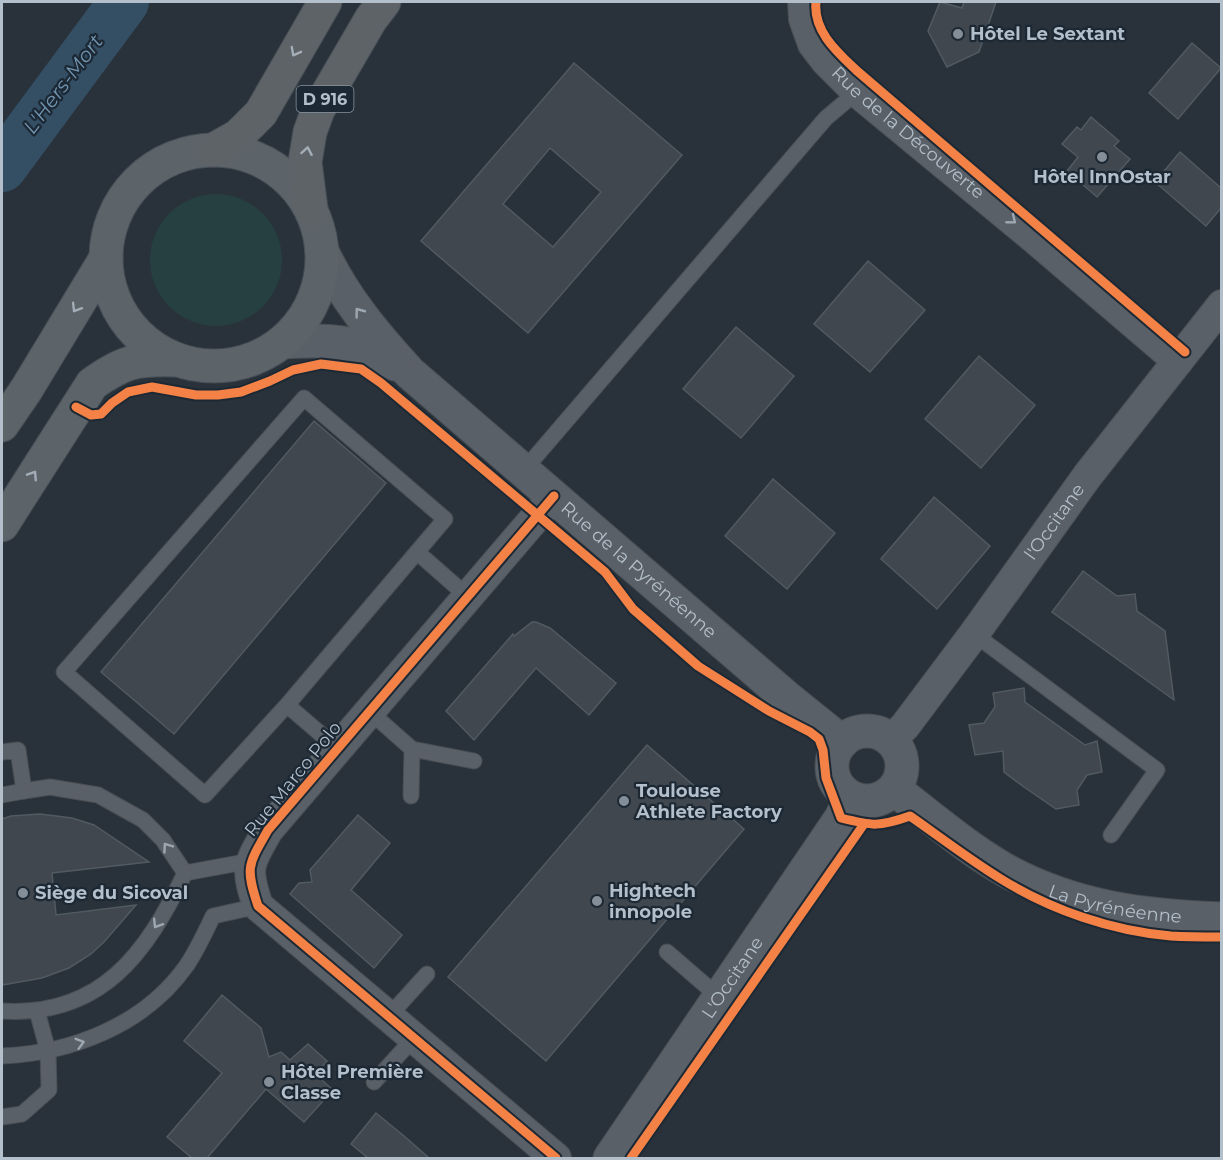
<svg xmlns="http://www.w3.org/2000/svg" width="1223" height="1160" font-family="Montserrat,sans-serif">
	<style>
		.green { fill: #263f40 }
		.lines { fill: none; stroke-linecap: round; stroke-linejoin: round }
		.river { stroke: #344e64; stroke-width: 50 }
		.building { fill: #40474e; stroke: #515a61; stroke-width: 1.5; fill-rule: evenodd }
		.service-casing { stroke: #484e54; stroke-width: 17 }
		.minor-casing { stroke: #484e54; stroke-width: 32 }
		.tertiary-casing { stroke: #484e54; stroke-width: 35 }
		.primary-casing { stroke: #474f56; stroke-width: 35 }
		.trunk-casing { stroke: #464e55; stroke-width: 35 }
		.service { stroke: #5a6067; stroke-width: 15 }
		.minor { stroke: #5a6067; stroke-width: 30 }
		.tertiary { stroke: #5a6067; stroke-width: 33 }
		.primary { stroke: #5c6369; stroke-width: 33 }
		.trunk { stroke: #5e6368; stroke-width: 33 }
		.cycleway-casing { stroke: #1c2935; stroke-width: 13 }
		.cycleway { stroke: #f48246; stroke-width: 9 }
		.oneway { stroke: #a2adb6 }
		.oneway2 { stroke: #9da7b1 }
		.oneway3 { stroke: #a2adb7 }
		.poi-dot { fill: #838e98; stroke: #1c2935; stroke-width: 2 }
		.labels { text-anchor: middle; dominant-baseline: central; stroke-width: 4.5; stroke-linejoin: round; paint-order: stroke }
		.shield { fill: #1c2935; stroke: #86929d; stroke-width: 1.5 }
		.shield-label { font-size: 16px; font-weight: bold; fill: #b3bfca }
		.poi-label { font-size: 18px; font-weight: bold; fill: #b3bfca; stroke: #1c2935; text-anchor: start }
		.street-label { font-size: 18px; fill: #b3bfca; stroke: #1c2935 }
		.water-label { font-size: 20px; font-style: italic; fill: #7194b0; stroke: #1c2935 }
	</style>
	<rect width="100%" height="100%" fill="#29323a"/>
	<!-- green -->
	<circle class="green" cx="216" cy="260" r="66"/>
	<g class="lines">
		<!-- river -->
		<polyline class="river" points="2,167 124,2"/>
	</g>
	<!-- building -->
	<g class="building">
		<polygon points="940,2 962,8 964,2 996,2 979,52 947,67 928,31"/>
		<polygon points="1192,43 1221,68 1178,119 1149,93"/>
		<path d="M574,63L682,155L528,333L421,241ZM550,148L601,192L553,247L503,204Z"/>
		<polygon points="1091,117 1119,141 1114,146 1130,159 1097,197 1067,171 1078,157 1062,144 1077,127 1081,130"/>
		<polygon points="1180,152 1221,188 1221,208 1206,226 1155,182"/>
		<polygon points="868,261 925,310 870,372 814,324"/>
		<polygon points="736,327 794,376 741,438 683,389"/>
		<polygon points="979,356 1035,405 981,468 925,419"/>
		<polygon points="314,421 386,483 174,734 101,672"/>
		<polygon points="773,479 835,533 787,589 725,536"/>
		<polygon points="934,497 990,546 937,609 881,559"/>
		<polygon points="1083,571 1117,596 1135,594 1137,611 1165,631 1174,700 1052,612"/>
		<polygon points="532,622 536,622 550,628 616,683 589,715 536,668 474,740 446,711 513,634 514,636"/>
		<polygon points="1024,688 1025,702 1085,745 1097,741 1102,772 1087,775 1077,790 1079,805 1056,809 1024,787 1004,772 1003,751 975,755 969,725 984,723 995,707 993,693"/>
		<polygon points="647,745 744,829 546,1061 448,977"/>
		<polygon points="40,814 72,818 94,825 149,862 52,873 56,915 136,905 104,942 91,954 69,968 42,978 2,985 2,819 11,816"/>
		<polygon points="358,815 390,843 351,890 402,935 374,968 290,894 299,883 312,882 310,870"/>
		<polygon points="222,995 261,1028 269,1057 281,1052 290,1060 308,1044 327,1061 315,1074 333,1090 304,1122 266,1089 207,1158 192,1158 167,1137 222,1073 184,1041"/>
		<polygon points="376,1113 404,1136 429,1158 368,1158 351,1144"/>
	</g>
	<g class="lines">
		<!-- service casing -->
		<g class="service-casing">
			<g id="service">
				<polyline points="524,470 826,118 857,92"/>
				<polyline points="417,552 467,596"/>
				<polyline points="974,634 1157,770 1111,835"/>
				<polyline points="287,705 445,519 304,398 64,672 205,795 287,705 337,748"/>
				<polyline points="369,711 412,749 474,761"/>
				<polyline points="2,752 18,750 24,791 50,787 98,795 143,820 163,840 185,873 250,861"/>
				<polyline points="2,795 24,791"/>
				<polyline points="411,796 412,749"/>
				<polyline points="667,952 719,997"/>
				<path d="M2,1011C101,1017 146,954 185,873"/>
				<polyline points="388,1017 427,974"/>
				<path d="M2,1056C72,1053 145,1025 187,965C197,950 205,933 213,916L258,906"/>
				<polyline points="374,1082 414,1038"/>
				<polyline points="2,1117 22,1114 49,1090 48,1051 37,1011"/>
			</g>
		</g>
		<!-- minor casing -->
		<g class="minor-casing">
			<g id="minor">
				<path id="s1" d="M803,2L804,19L813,44L826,61L857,92L1034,238L1178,361"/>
				<path d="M554,496L268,830C248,865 245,867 258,906L556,1158"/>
				<path id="s2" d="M891,740L905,726L974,634L1088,475L1222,305"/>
			</g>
		</g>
		<!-- tertiary casing -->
		<g class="tertiary-casing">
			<g id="tertiary">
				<path id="s3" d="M322,251C343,297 376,336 410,373L785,696L842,742"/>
				<path d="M284,342C329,339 356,340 395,364"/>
				<circle cx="867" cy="766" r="35"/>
				<path id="s4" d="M894,789C931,817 965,847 1005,870C1075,908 1144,916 1222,919"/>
				<path id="s5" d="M610,1158L841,818L851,798"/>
			</g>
		</g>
		<!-- primary casing -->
		<g class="primary-casing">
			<g id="primary">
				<circle cx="214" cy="258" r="108"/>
				<polyline points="2,425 26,390 106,258"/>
				<path d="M2,525L92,384C124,361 136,359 175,360"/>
			</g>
		</g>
		<!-- trunk casing -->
		<g class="trunk-casing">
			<g id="trunk">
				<polyline points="213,150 238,136 261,113 325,2"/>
				<polyline points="311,209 305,162 310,132 318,110 371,19 384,2"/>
			</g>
		</g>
		<!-- service -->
		<use href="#service" class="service"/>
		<!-- minor -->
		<use href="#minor" class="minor"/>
		<!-- tertiary -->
		<use href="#tertiary" class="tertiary"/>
		<!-- primary -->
		<use href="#primary" class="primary"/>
		<!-- trunk -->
		<use href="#trunk" class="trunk"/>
		<!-- cycleway casing -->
		<g class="cycleway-casing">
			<g id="cycleway">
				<path d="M816,2C813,31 837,52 856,70L1185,352"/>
				<path d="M76,407L91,415L101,414L112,403L128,392L152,387L196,395H218L241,392L270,381L293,370L321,364L361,369L381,383L605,572L633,609L698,666L769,711L810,732L819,739L823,750L826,778L841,818C873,826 879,827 910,816C940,837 970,860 1001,879C1051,910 1112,931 1171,936C1187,937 1205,937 1222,937"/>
				<path d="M554,496L268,830C248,865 245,867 258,906L556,1158"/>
				<polyline points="631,1158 864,824"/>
			</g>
		</g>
		<!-- cycleway -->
		<use href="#cycleway" class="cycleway"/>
	</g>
	<!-- one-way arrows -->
	<defs><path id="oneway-chevron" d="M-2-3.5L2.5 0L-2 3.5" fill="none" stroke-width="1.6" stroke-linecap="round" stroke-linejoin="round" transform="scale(1.5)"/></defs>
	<g class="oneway">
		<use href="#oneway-chevron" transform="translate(295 52) rotate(118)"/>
		<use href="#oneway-chevron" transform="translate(307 151) rotate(-80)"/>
	</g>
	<g class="oneway2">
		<use href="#oneway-chevron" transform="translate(1012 220) rotate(39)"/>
		<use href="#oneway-chevron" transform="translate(359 312) rotate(-127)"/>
		<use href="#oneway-chevron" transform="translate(167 847) rotate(-125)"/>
		<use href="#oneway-chevron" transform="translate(157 924) rotate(122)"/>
		<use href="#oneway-chevron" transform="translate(80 1043) rotate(-16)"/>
	</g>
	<g class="oneway3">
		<use href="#oneway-chevron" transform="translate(76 308) rotate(121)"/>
		<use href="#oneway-chevron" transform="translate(33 475) rotate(-57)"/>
	</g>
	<!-- markers -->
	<g class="poi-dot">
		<circle cx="958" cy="34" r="6"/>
		<circle cx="1102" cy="157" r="6"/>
		<circle cx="624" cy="801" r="6"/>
		<circle cx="23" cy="893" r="6"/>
		<circle cx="597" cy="901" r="6"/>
		<circle cx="269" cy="1082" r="6"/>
	</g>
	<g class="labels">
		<!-- shield labels -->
		<rect class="shield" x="296.5" y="86" width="57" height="26" rx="4.5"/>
		<g class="shield-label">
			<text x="325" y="99">D 916</text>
		</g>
		<!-- poi labels -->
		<g class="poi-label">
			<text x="970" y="34">Hôtel Le Sextant</text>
			<text x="1102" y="177" text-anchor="middle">Hôtel InnOstar</text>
			<text x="636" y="791">Toulouse<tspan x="636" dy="21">Athlete Factory</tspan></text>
			<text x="609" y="891">Hightech<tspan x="609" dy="21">innopole</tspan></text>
			<text x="35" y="893">Siège du Sicoval</text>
			<text x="281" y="1072">Hôtel Première<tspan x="281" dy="21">Classe</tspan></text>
		</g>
		<!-- street labels -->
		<g class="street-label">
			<text stroke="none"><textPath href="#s1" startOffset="174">Rue de la Découverte</textPath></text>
			<text stroke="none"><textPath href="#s2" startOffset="273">l'Occitane</textPath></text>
			<text stroke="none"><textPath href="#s3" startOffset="453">Rue de la Pyrénéenne</textPath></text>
			<text transform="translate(293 779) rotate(-51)">Rue Marco Polo</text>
			<text stroke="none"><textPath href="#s4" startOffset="254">La Pyrénéenne</textPath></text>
			<text stroke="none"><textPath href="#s5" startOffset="218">L'Occitane</textPath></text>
		</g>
		<!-- water labels -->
		<g class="water-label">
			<text transform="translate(63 84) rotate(-53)">L'Hers-Mort</text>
		</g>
	</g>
	<!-- border -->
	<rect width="1223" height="1160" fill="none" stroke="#b3bfca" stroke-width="6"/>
</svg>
